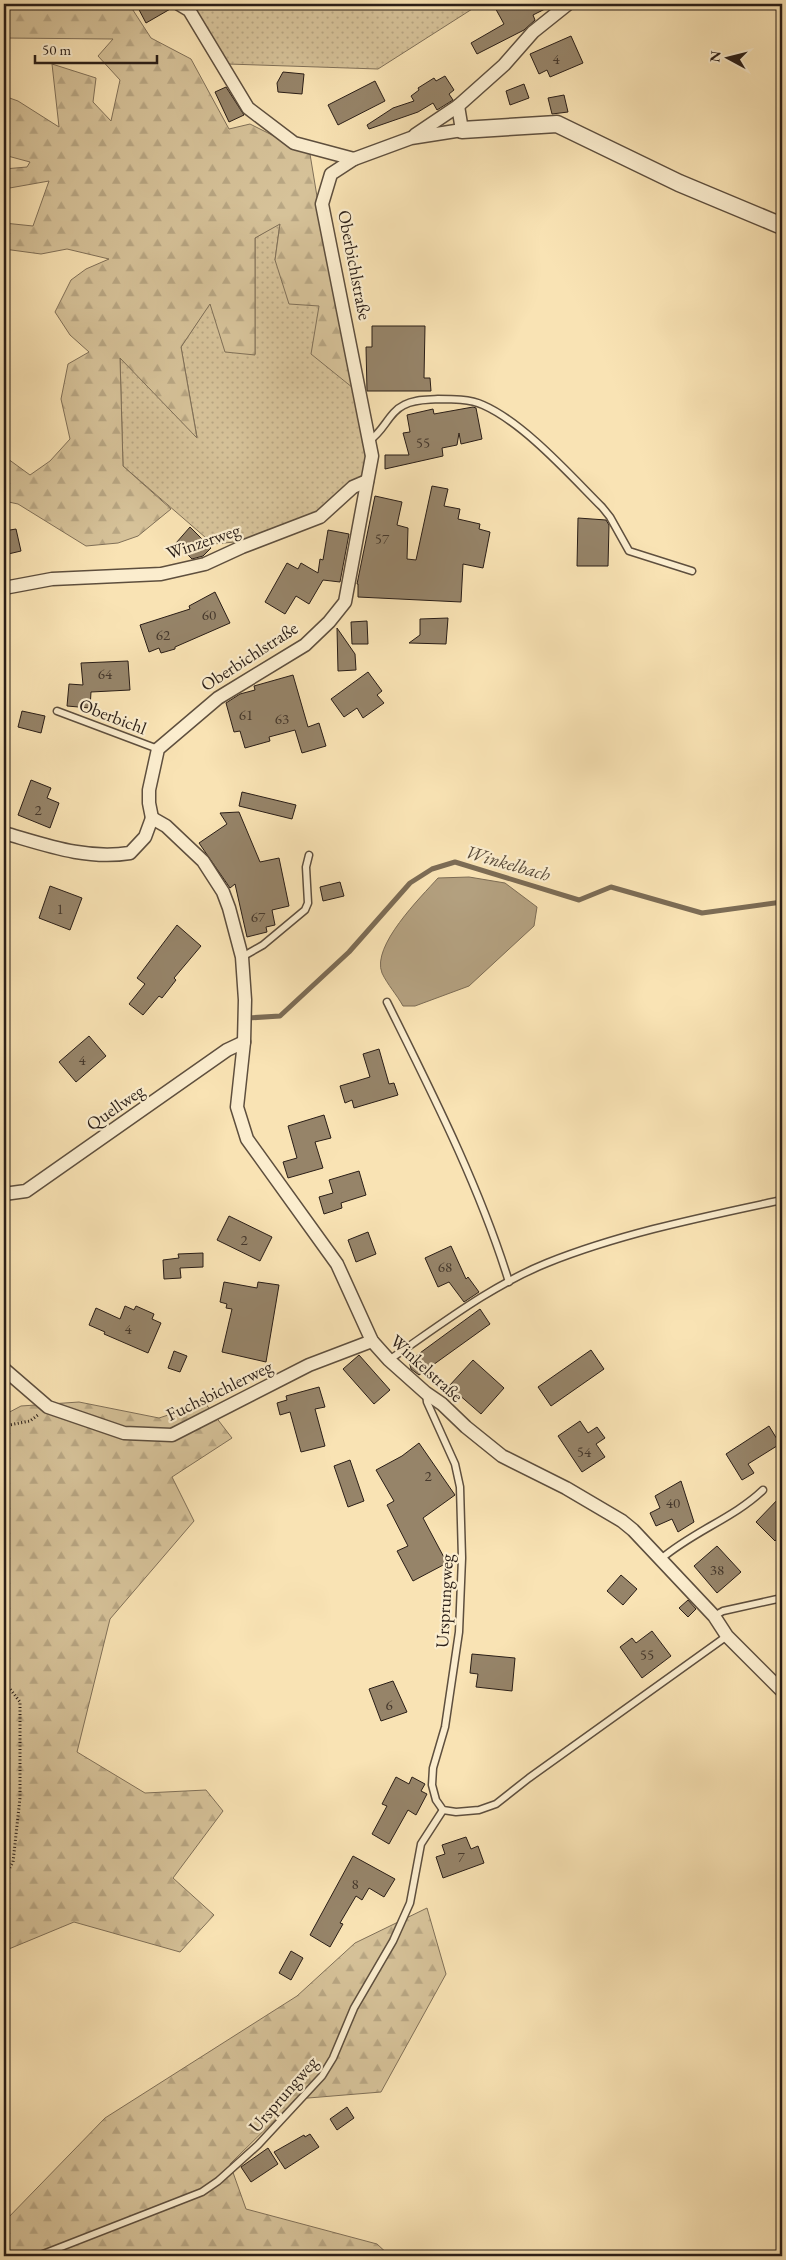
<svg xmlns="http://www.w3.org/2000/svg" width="786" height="2260" font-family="'EB Garamond',serif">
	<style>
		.grass { fill: url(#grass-dots); stroke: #807058 }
		.forest { fill: url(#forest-firs); stroke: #807058 }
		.water { fill: #b3a07f; stroke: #7c6c55 }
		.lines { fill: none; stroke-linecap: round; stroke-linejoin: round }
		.stream { stroke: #7c6c55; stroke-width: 5 }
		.building { fill: #968469; stroke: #2a1e17 }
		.service-casing { stroke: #5e4f3e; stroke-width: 9 }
		.minor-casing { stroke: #5e4f3e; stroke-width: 15 }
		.tertiary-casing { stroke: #5e4f3e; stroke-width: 19 }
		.path { stroke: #2a1e17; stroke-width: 3; stroke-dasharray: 1 2.5; stroke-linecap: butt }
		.service { stroke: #fbedce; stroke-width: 6 }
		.minor { stroke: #fbedce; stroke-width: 12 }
		.tertiary { stroke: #fbedce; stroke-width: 16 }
		.labels { text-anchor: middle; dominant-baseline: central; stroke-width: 4.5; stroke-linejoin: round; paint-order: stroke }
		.number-label { font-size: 15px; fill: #45382c }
		.street-label { font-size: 18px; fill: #2a1e17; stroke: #fbedce }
		.water-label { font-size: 19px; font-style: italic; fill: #5a4c3b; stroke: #fbedce }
	</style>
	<defs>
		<pattern id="grass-dots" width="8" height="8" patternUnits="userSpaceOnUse" patternTransform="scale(1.25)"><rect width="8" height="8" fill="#d6c299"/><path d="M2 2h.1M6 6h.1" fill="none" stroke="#b8a683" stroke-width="1.8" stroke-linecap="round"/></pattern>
		<pattern id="forest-firs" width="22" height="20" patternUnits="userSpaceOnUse" patternTransform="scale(1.25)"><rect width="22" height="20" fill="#d6c299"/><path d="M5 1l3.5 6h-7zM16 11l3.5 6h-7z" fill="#b8a683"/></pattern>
	</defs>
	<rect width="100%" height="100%" fill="#f9e3b4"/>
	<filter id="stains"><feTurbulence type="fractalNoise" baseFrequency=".004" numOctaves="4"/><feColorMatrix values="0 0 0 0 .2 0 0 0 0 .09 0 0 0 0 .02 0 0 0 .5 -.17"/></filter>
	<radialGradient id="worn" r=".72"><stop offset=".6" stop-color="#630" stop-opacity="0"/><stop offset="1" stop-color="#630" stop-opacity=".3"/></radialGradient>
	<!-- grass -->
	<g class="grass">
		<polygon points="188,4 480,4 378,69 228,64"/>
		<polygon points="280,223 275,260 319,305 353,388 367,466 367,484 316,524 246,541 213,544 123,466 120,357 197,437 181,347 210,303 255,354 255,238"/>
	</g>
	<!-- forest -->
	<g class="forest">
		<polygon points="4,4 129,4 151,38 191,59 229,129 250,124 310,154 323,233 353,388 311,354 319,306 289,304 275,260 280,224 255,238 255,355 225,352 210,304 181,347 197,438 120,358 123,466 171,509 138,536 118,543 86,546 18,504 4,501 4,456 30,475 50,461 70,439 61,399 68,364 89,352 70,335 55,312 71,280 86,269 109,259 67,249 41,254 4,249 4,223 33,226 49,181 4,189 4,169 27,167 30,162 4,155 4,96 18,101 59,127 52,64 96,78 93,102 111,121 120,80 98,56 113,39 4,38"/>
		<polygon points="79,1402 159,1418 205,1403 232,1438 172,1477 194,1521 110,1619 77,1752 145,1793 206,1790 223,1811 173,1878 214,1915 180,1952 74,1922 4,1951 4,1415 21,1406"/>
		<polygon points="427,1908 446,1974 381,2092 296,2099 230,2164 246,2209 377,2244 390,2256 4,2256 4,2222 105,2118 297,1996 355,1943"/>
	</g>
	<!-- water -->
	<path class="water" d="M469,877L505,883L537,907L534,926L469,986L415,1006H403C397,995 387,984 382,973C371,946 421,897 438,878Z"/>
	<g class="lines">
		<!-- stream -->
		<polyline class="stream" points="248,1018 280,1016 349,952 410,883 432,869 455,862 579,900 611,887 702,913 782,902"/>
	</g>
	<!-- building -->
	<g class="building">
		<polygon points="136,4 171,4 172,8 146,23"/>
		<polygon points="493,4 555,4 533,15 535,20 524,30 477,54 471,43 504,24"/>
		<polygon points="571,36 583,63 550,77 547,70 539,74 530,54"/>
		<polygon points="283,72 304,74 302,94 278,92 277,83"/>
		<polygon points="445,76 454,90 449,94 453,100 437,110 433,103 418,112 369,129 367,125 393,108 414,101 411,96 419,90 418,88 434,78 436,81"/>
		<polygon points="375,81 385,101 338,125 328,105"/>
		<polygon points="524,84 529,98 510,105 506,91"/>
		<polygon points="226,87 244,115 229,122 215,92"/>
		<polygon points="564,95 568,112 552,114 548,98"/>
		<polygon points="372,326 425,326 424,378 430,378 431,391 367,391 366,347 372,347"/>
		<polygon points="473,407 476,408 482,439 461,444 459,433 457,445 442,448 443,456 385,469 385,455 409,455 403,433 410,432 407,415 433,409 434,414"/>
		<polygon points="432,486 448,489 444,506 460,509 458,519 480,524 479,529 490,532 483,568 463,564 461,602 358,597 358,584 357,584 375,496 402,502 397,525 408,528 407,559 416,560"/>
		<polygon points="578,518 606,520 609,525 608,566 577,566"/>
		<polygon points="190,527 211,548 203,556 192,559 176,543"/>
		<polygon points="16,529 21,551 4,555 4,531"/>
		<polygon points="328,530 349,534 340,582 323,580 309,604 296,596 285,614 265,602 287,563 298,569 301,563 318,573 320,559 323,560"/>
		<polygon points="215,592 230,623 175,647 175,649 161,653 159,648 149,652 140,625 190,609 189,606"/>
		<polygon points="448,618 446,644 409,643 420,635 420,619"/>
		<polygon points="367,621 368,644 352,644 351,622"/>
		<polygon points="337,628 355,654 356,670 338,671"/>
		<polygon points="128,661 130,690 91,692 90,708 67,706 69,684 83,685 81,663"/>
		<polygon points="368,672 382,691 377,695 384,703 363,718 357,708 344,717 331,699"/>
		<polygon points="293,675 308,727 319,723 326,746 302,753 295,730 269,737 270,741 245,748 240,731 234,732 226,703 240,694 255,690 254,686"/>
		<polygon points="22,711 45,716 41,733 18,727"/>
		<polygon points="31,780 51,788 47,798 59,803 50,828 18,815"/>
		<polygon points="242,792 296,805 292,819 239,806"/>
		<polygon points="239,812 260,862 279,858 289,906 272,910 275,925 266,927 267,932 247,937 235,884 230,888 199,843 227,824 220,813"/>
		<polygon points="340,882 344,896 323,901 320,887"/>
		<polygon points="50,886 82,898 70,930 39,918"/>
		<polygon points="177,925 201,946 174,978 176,980 162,998 159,996 143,1015 129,1004 145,984 137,978"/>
		<polygon points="89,1036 106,1056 76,1082 59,1062"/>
		<polygon points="379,1049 389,1084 394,1083 398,1095 354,1108 352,1100 345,1103 340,1086 370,1077 363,1054"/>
		<polygon points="324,1115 331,1138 315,1142 323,1168 288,1178 283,1162 297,1158 288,1126"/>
		<polygon points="359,1171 366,1195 341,1203 342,1208 324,1214 319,1197 333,1193 329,1180"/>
		<polygon points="229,1216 272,1237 260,1261 217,1240"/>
		<polygon points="368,1232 376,1254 356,1262 348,1240"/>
		<polygon points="451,1246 466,1279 468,1277 479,1292 464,1302 449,1282 438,1287 425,1258"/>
		<polygon points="203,1253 203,1267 180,1268 181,1278 164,1279 163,1260 179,1258 178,1254"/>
		<polygon points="224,1282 257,1288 258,1282 279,1285 266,1362 222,1352 232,1309 226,1308 227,1304 220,1302"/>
		<polygon points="125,1306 134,1310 136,1306 154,1314 152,1319 161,1323 148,1353 104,1334 105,1332 89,1325 96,1308 120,1319"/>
		<polygon points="480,1309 490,1324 419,1375 411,1369 409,1361"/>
		<polygon points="591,1350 604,1369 551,1406 538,1387"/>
		<polygon points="174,1351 187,1356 180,1372 168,1368"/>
		<polygon points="359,1355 390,1390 374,1404 343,1369"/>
		<polygon points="473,1360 504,1388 481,1414 449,1386"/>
		<polygon points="319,1387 325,1407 315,1409 325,1446 301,1452 290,1412 280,1415 277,1403 287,1400 286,1396"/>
		<polygon points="580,1421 588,1433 597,1427 605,1438 596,1444 605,1457 582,1472 558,1436"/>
		<polygon points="769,1426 780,1444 748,1464 754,1473 742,1480 726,1454"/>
		<polygon points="419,1443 455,1495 423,1518 447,1563 413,1581 397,1551 408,1546 387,1505 394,1501 376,1470 402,1456"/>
		<polygon points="350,1460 364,1501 348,1507 334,1466"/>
		<polygon points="681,1481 694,1522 678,1532 672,1519 656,1526 650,1513 660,1508 655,1496"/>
		<polygon points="782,1495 782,1533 775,1541 756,1522"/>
		<polygon points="717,1546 741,1572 717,1593 694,1566"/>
		<polygon points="621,1575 637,1589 623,1605 607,1591"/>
		<polygon points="688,1600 696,1609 688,1617 679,1608"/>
		<polygon points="652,1631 671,1656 642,1678 620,1647 632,1638 636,1643"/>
		<polygon points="472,1654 515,1658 512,1691 476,1687 478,1674 470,1673"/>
		<polygon points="393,1681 407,1712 381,1721 369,1689"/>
		<polygon points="396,1777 409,1784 412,1777 425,1784 421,1791 427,1794 416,1815 408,1810 389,1844 372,1834 387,1806 382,1804"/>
		<polygon points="466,1837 471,1849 478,1846 484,1863 443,1878 436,1857 445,1854 442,1845"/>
		<polygon points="353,1856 395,1879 384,1897 369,1888 362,1900 356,1896 340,1923 343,1924 330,1947 310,1935"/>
		<polygon points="291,1951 303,1958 291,1980 279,1973"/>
		<polygon points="347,2107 354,2118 337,2130 330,2119"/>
		<polygon points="310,2134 319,2147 285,2169 274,2152 304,2135 305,2137"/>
		<polygon points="268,2148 278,2164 251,2182 241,2167"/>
	</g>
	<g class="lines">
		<!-- service casing -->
		<g class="service-casing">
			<g id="service">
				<path d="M370,440C384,431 389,412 404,405C415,399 427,400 438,399C452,399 470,399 483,405C524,423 570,475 602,507L610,517L629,551L692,571"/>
				<polyline points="57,711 158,749"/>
				<polyline points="242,957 263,945 305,910 308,903 306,867 309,855"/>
				<path d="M387,1002C432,1093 479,1185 509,1282"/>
				<path d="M389,1360C439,1326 490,1286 547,1263C622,1233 703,1217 782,1200"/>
				<polyline points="426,1394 427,1402 455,1464 460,1487 462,1558 459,1632 445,1727 433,1768 432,1785 436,1800 443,1810 456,1812 479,1810 496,1804 529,1778 727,1636"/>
				<path d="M661,1559C692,1532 734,1518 763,1490"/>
				<polyline points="714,1616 723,1611 782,1598"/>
				<polyline points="38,2256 202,2192 218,2181 258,2145 322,2076 333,2058 354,2008 393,1941 410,1903 421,1844 443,1810"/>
			</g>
		</g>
		<!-- minor casing -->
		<g class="minor-casing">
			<g id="minor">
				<polyline points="179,4 189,10 248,108 294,143 354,159"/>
				<polyline points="415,135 458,106 504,65 533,32 568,4"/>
				<polyline points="4,588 52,579 161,574 205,564 242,547 320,517 353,487 367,481"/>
				<polyline points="152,818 166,826 203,861 223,892 229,908 242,957 245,1000 244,1042 237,1107 247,1139 337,1264 372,1341 389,1360 426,1393 442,1404 466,1427 502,1456 566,1488 622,1521 633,1530 714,1616 727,1636 782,1691"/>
				<polyline points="152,818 149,803 149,790 158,749 218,698 305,645 329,622 345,602 372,456 322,204 331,174 354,159 411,138 462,130 458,106"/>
				<path d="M4,833C46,845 86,860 130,853L145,837L152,818"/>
				<polyline points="4,1194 26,1191 227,1050 244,1042"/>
				<polyline points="4,1369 48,1407 124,1433 172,1435 309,1365 372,1341"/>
			</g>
		</g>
		<!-- tertiary casing -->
		<g class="tertiary-casing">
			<polyline id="tertiary" points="462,130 557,124 679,183 782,226"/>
		</g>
		<!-- path -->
		<g class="path">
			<polyline points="4,1426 30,1421 38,1415"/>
			<polyline points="4,1681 20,1702 20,1798 13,1862 4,1878"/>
		</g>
		<!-- service -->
		<use href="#service" class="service"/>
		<!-- minor -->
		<use href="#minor" class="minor"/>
		<!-- tertiary -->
		<use href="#tertiary" class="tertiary"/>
	</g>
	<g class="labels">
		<!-- number labels -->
		<g class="number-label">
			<text x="556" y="58">4</text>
			<text x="423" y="442">55</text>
			<text x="382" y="538">57</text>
			<text x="209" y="614">60</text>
			<text x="163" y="634">62</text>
			<text x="105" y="673">64</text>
			<text x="246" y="714">61</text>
			<text x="282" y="718">63</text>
			<text x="38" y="809">2</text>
			<text x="60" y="908">1</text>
			<text x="258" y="916">67</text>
			<text x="82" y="1059">4</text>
			<text x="244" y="1239">2</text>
			<text x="445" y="1266">68</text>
			<text x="128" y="1328">4</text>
			<text x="584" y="1451">54</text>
			<text x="428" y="1475">2</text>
			<text x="673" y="1502">40</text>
			<text x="717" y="1569">38</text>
			<text x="647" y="1654">55</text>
			<text x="389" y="1704">6</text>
			<text x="461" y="1856">7</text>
			<text x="355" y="1883">8</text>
		</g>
		<!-- street labels -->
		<g class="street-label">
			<text transform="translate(355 265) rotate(79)">Oberbichlstraße</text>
			<text transform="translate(203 541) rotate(-19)">Winzerweg</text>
			<text transform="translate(249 656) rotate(-33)">Oberbichlstraße</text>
			<text transform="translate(113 716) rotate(21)">Oberbichl</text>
			<text transform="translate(115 1107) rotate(-35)">Quellweg</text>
			<text transform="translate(427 1368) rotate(42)">Winkelstraße</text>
			<text transform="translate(219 1390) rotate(-26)">Fuchsbichlerweg</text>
			<text transform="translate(444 1601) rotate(-87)">Ursprungweg</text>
			<text transform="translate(283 2094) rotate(-49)">Ursprungweg</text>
		</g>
		<!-- water labels -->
		<g class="water-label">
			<text transform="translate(508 863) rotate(16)">Winkelbach</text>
		</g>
	</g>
	<!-- margin -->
	<rect width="786" height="2260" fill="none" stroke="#f9e3b4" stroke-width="20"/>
	<rect x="5" y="5" width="776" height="2250" fill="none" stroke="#2a1e17" stroke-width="2.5"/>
	<rect x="10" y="10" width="766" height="2240" fill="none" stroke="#2a1e17"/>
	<!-- north arrow -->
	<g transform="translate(728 58) rotate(277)" stroke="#fbedce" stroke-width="4" paint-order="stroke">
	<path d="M0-4L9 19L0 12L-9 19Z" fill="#2a1e17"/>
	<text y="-8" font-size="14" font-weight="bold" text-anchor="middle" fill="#2a1e17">N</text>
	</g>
	<!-- scale -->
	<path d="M35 55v8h122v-8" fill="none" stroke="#2a1e17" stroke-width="2.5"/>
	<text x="42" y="55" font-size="15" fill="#2a1e17" stroke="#fbedce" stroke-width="4" paint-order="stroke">50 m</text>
	<rect width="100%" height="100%" filter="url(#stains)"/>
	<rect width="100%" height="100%" fill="url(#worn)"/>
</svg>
